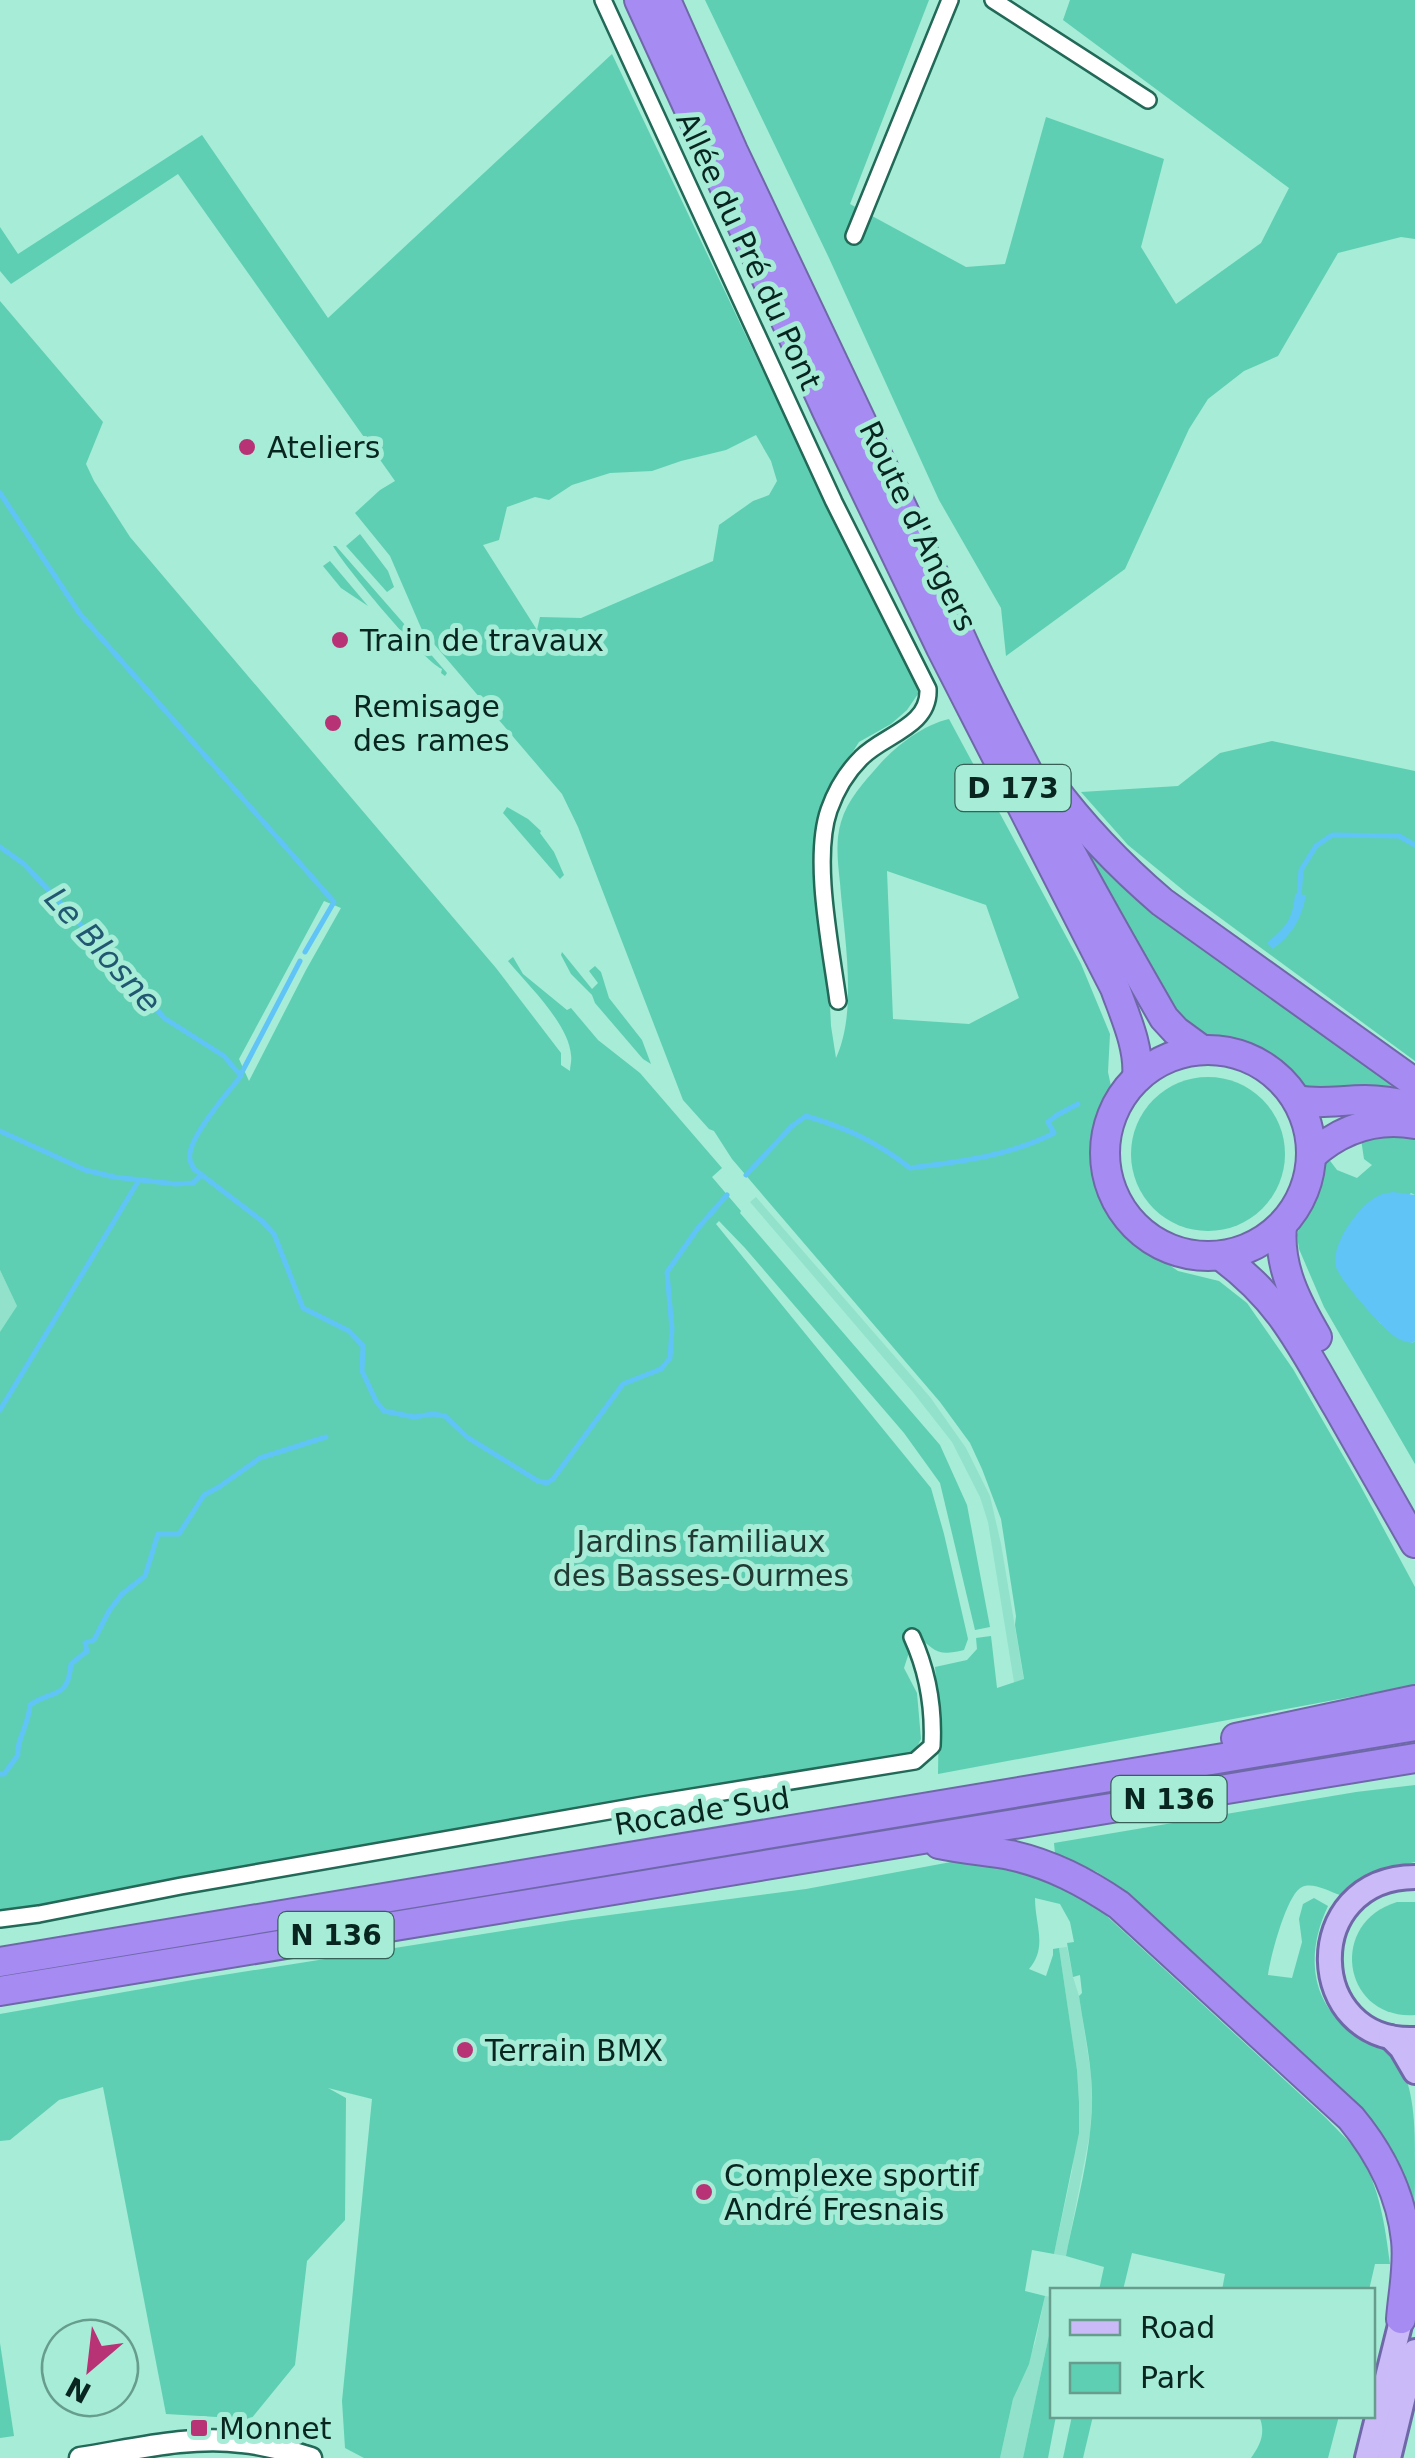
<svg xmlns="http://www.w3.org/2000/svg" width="1415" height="2458" font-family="'DejaVu Sans',sans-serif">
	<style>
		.built { fill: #92e1ca }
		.green { fill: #5ecfb2; fill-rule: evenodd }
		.water { fill: #61c4f7 }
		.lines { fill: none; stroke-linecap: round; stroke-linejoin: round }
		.stream { stroke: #61c4f7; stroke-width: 5 }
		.street-casing { stroke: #226958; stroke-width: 20 }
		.secondary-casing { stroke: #226958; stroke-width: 25 }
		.primary-casing { stroke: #6f68a8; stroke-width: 28 }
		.highway-casing { stroke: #6f68a8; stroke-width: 32 }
		.street { stroke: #fff; stroke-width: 15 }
		.secondary { stroke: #fff; stroke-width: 20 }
		.primary { stroke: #cabaf7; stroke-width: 22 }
		.highway { stroke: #a68cf2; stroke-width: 28 }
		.poi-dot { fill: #b83276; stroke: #a6ecd7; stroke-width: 4 }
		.labels { text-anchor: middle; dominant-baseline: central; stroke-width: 10; stroke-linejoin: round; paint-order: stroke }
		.shield { fill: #a6ecd7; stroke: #376156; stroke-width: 2.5 }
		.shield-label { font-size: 28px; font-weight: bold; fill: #08261f }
		.street-label { font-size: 30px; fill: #08261f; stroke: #a6ecd7 }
		.poi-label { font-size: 30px; fill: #08261f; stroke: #a6ecd7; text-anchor: start }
		.park-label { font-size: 30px; fill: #213b34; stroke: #a6ecd7 }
		.water-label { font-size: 32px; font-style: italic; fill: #225772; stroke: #a6ecd7 }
	</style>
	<rect width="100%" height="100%" fill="#a6ecd7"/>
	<!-- built -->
	<g class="built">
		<polygon points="756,1197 930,1397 966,1448 990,1496 1001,1544 1024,1681 1014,1682 988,1522 980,1497 952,1442 912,1391 750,1202"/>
		<polygon points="0,1270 17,1306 0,1335"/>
		<polygon points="1067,1947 1073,1977 1079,1996 1091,2074 1092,2101 1090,2133 1066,2256 1054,2254 1072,2171 1079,2102 1077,2070 1059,1948"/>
		<polygon points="1045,2296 1052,2297 1052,2321 1023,2458 1000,2458 1013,2399 1035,2343"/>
	</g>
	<!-- green -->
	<g class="green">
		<polygon points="705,0 929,0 850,204 966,267 1005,264 1046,117 1164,159 1141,247 1176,304 1261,243 1289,188 1063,20 1070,0 1415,0 1415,239 1401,237 1338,253 1278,356 1244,371 1208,399 1189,429 1125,569 1006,656 1001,608 939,500 829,258"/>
		<path d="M612,54L768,382L920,691L907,710L891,724L859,742L838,775L821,815L831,1026L836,1058C858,1011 844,936 840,883C838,863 835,842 841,822C847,800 865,781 879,765C897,745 923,725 949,719L1081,964L1110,1034L1108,1072L1112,1091L1098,1128L1094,1155L1100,1192L1123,1229L1149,1251L1178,1271L1219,1281L1247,1303L1293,1369L1360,1485L1415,1587V1685L938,1774L939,1710L935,1667L967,1660L977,1649L976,1638L991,1636L997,1688L1024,1679L1015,1625L1016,1616L1001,1519L982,1469L970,1443L940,1402L761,1193L732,1159L714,1131L709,1129L683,1100L578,827L562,794L422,630L390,556L355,513L380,490L395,481L178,174L11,284L0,271V227L18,254L202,135L328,318ZM756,435L771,461L777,481L769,495L753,501L719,525L713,561L581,618L540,617L537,630L483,545L499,540L507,507L535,497L549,500L572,485L610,473L652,471L681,461L726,450ZM887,871L986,905L1019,998L969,1024L893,1019Z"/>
		<path d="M0,301L103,422L86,464L94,481L130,537L496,968L561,1053V1065L570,1071C570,1066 572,1061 571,1055C569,1024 527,984 508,961L513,957L523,974L567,1010L571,1008L598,1040L640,1073L722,1168L712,1177L741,1211L740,1213L940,1445L967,1505L990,1627L975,1630L940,1483L904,1433L745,1248L719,1221L716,1224L931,1488L944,1534L968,1639L964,1650C936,1657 935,1650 915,1634L904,1668L917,1693L921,1739L913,1755L722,1784L0,1913V1332L17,1306L0,1270ZM324,901L341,908L306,970L249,1081L239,1059Z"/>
		<polygon points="360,534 388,571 394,587 387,592 346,546"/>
		<path d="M333,546H336L447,673L445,676L441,673L442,669C422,660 345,567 333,546Z"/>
		<polygon points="330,561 368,606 341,588 323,566"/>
		<polygon points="1272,741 1415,771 1415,1061 1189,895 1128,845 1081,792 1178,786 1220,753"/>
		<polygon points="507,807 528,819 541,831 540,833 554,852 564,875 560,879 503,813"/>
		<polygon points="1077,833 1396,1084 1393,1089 1314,1090 1306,1087 1273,1058 1257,1049 1198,1032 1174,1010 1080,844"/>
		<polygon points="562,952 592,989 598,983 589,971 595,966 601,972 609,998 642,1040 651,1064 643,1059 595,1003 592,995 571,974 561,955"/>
		<circle cx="1208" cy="1154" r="77"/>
		<polygon points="1400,1134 1415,1139 1415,1195 1411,1193 1337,1268 1380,1323 1412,1343 1415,1341 1415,1464 1324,1307 1299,1249 1297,1235 1301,1222 1312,1202 1328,1158 1337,1170 1357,1178 1372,1165 1364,1159 1361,1139"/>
		<path d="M1415,1785V1862L1371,1872L1340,1895C1328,1891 1313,1882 1302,1887C1287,1893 1270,1958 1268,1975L1292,1978L1302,1942L1299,1919L1303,1904L1314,1898L1328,1906C1307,1950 1308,2000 1351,2031C1367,2043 1390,2046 1401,2065C1415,2096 1415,2129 1415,2163C1415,2178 1415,2194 1414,2209L1403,2174L1380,2133L1337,2087L1258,2011L1126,1891L1097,1872L1055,1854L1054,1843L1356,1792Z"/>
		<path d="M951,1862C1011,1864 1048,1875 1098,1908L1326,2118C1337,2130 1350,2141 1359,2154C1380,2187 1385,2226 1390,2264H1375L1369,2290H1222L1225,2274L1132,2253L1123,2290H1099L1104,2267L1066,2256C1076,2206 1091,2154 1092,2103C1093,2068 1084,2031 1079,1996L1082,1993L1080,1975L1073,1977L1067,1943L1074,1942L1070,1922L1060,1904L1035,1898C1035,1925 1048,1947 1029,1969L1046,1976L1053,1955V1949L1059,1948L1077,2070L1079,2102V2133L1054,2254L1032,2250L1025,2291L1045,2296L1029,2364L1013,2399L1000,2458H364L345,2448L342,2401L372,2099L328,2088L346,2098L345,2220L307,2261L295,2365L251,2419L166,2414L103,2087L59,2100L10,2140L0,2141V2014L198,1979L572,1920L806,1889Z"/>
		<path d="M1397,1902H1415V2015C1343,2020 1327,1923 1397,1902Z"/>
		<polygon points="1052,2321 1052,2416 1056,2416 1048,2458 1023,2458"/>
		<polygon points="0,2343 14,2436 0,2438"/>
		<polygon points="1072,2416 1093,2416 1083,2458 1063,2458"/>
		<path d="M1259,2416H1339L1328,2458H1251C1261,2444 1266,2432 1259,2416Z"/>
	</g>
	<!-- water -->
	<g class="water">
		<path d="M1295,894L1306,895C1302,918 1292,935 1273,949L1267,943C1286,927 1293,919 1295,894Z"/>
		<path d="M1393,1192L1415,1195V1341L1412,1343C1407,1342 1402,1341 1397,1338C1384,1330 1341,1282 1336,1267C1330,1245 1359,1205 1378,1196C1383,1193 1388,1193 1393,1192Z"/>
	</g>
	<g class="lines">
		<!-- stream -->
		<g class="stream">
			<polyline points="0,493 80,614 334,902 305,952"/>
			<path d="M0,847L24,864L111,957L164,1018L224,1056L241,1076C227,1093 193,1133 190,1153C189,1161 191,1163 194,1169L262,1221L274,1234L303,1308L349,1331L363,1346L362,1371L376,1401L384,1411L414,1417L433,1414L445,1416L467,1437L538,1481L547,1483L553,1479L623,1384L661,1369L670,1358L672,1329L667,1272L698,1228L727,1195"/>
			<polyline points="1299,897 1301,870 1316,846 1332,835 1399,836 1415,845"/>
			<polyline points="241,1074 300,961"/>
			<polyline points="0,1131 85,1170 114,1177 176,1184 193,1183 201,1175"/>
			<path d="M746,1175L792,1126L806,1116C847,1128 877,1142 910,1168C958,1162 1010,1156 1054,1133L1048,1122L1057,1115L1078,1104"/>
			<polyline points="0,1410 139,1180"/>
			<path d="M0,1774H4L18,1755C16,1741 29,1724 30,1705C51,1689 68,1701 71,1664L87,1651L85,1643L94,1640L109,1611L122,1594L145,1576L158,1534H179L204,1495L219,1487L260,1458L326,1437"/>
		</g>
		<!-- street casing -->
		<g class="street-casing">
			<g id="street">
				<path d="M603,0L834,502L928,689C930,727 883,735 861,758C847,772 836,790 829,810C812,859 831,948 838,1001"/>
				<polyline points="993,0 1148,100"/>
				<polyline points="854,236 950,0"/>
				<path d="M0,1919L39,1914L181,1886L643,1805L915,1761L932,1746C934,1708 928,1672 912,1637"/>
			</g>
		</g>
		<!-- secondary casing -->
		<g class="secondary-casing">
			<path id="secondary" d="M80,2458C132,2450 189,2435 242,2442C265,2444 289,2451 311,2458"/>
		</g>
		<!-- primary casing -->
		<g class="primary-casing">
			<g id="primary">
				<path d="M1415,1877C1299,1878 1304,2044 1415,2039"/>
				<polyline points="1390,2037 1401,2048 1415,2072"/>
				<polyline points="1367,2458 1405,2305"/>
				<polyline points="1389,2458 1415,2351"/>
			</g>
		</g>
		<!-- highway casing -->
		<g class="highway-casing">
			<g id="highway">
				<path d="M639,0L827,411L941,648L1115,988C1125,1016 1140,1048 1137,1078"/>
				<path d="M666,0L733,151L937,581C964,651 999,717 1033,782C1075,862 1119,940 1164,1018L1176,1031L1202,1050"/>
				<path d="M1050,783C1083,828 1120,866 1162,902L1415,1083"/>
				<circle cx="1208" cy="1153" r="103"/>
				<path d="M1297,1100C1320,1105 1341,1100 1365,1100C1382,1100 1399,1103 1415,1107"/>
				<path d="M1311,1156C1341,1129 1375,1117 1415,1124"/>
				<path d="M1282,1226C1278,1267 1297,1303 1317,1337"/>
				<path d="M1221,1256C1282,1301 1301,1345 1338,1408C1364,1453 1389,1498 1415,1543"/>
				<polyline points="1236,1738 1415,1700"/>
				<path d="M939,1844C963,1849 987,1851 1010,1855C1051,1864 1085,1882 1119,1905L1351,2118C1380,2153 1401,2193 1406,2240C1409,2266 1403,2293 1401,2319"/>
				<polyline points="0,1962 1415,1726"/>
				<polyline points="0,1991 1415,1758"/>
			</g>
		</g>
		<!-- street -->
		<use href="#street" class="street"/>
		<!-- secondary -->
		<use href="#secondary" class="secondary"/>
		<!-- primary -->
		<use href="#primary" class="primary"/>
		<!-- highway -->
		<use href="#highway" class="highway"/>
	</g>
	<!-- markers -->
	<g class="poi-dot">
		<circle cx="247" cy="447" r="10"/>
		<circle cx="340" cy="640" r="10"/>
		<circle cx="333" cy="723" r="10"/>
		<circle cx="465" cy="2050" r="10"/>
		<circle cx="704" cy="2192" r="10"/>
		<rect x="189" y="2418" width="20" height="20" rx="5"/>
	</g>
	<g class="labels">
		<!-- shield labels -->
		<g class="shield">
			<rect x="955.5" y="765" width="115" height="46" rx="8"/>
			<rect x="1111.5" y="1776" width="115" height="46" rx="8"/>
			<rect x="278.5" y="1912" width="115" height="46" rx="8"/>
		</g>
		<g class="shield-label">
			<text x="1013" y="788">D 173</text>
			<text x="1169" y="1799">N 136</text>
			<text x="336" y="1935">N 136</text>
		</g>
		<!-- street labels -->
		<g class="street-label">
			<text transform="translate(749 251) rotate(65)">Allée du Pré du Pont</text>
			<text transform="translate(918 526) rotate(64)">Route d'Angers</text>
			<text transform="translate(702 1811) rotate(-9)">Rocade Sud</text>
		</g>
		<!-- poi labels -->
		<g class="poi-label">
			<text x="267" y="447">Ateliers</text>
			<text x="360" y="640">Train de travaux</text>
			<text x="353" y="706">Remisage<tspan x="353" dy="34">des rames</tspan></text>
			<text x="485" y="2050">Terrain BMX</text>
			<text x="724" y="2175">Complexe sportif<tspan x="724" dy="34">André Fresnais</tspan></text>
			<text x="219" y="2428">Monnet</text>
		</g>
		<!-- park labels -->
		<g class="park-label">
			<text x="701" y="1541">Jardins familiaux<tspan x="701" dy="34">des Basses-Ourmes</tspan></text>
		</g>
		<!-- water labels -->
		<g class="water-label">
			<text transform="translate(103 950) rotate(48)">Le Blosne</text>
		</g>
	</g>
	<!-- legend -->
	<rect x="1050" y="2288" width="325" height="130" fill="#a6ecd7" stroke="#679d8d" stroke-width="2.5"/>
	<rect x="1070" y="2320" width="50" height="15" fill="#cabaf7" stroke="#679d8d" stroke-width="2.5"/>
	<text x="1140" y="2338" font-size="30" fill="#08261f">Road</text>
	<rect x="1070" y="2363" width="50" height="30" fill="#5ecfb2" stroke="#679d8d" stroke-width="2.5"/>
	<text x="1140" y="2388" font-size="30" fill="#08261f">Park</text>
	<!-- north arrow -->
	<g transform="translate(90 2368) rotate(208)"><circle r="48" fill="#a6ecd7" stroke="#679d8d" stroke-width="2.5"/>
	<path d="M0-8L18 38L0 25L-18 38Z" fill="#b83276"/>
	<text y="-15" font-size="28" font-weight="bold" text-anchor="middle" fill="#08261f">N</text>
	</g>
</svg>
